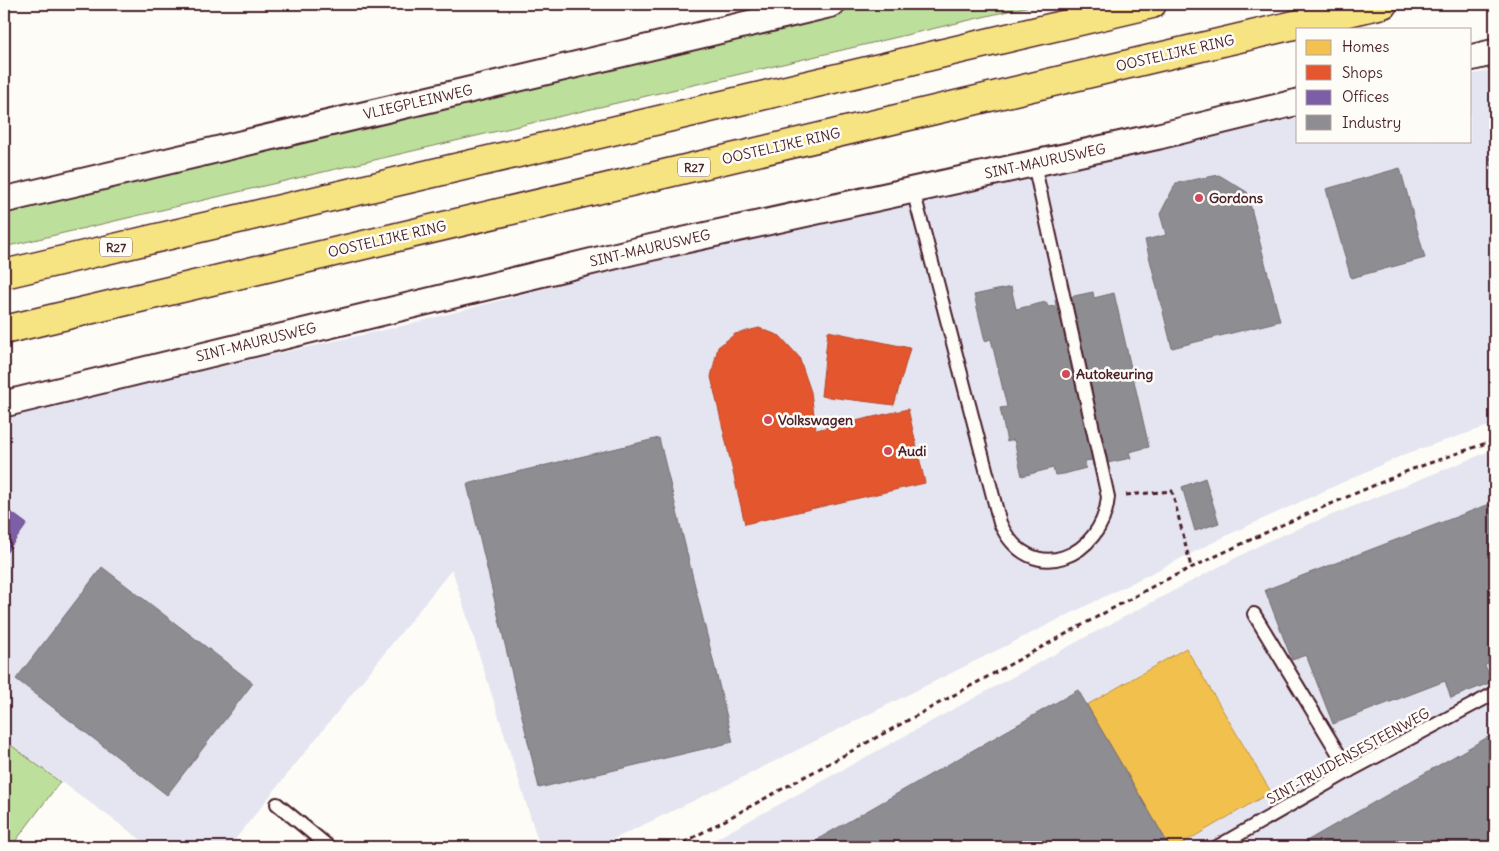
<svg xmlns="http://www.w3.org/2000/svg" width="1499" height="851" font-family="Delius,sans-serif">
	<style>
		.built { fill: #e4e5f0 }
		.green { fill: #bce09b; stroke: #838063 }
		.homes { fill: #f2c14e; stroke: #c09044 }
		.shops { fill: #e4572e; stroke: #b6462d }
		.offices { fill: #7b5ea7; stroke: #6c4b82 }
		.industry { fill: #8d8d92; stroke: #796c73 }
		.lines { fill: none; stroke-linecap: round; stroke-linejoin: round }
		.lane-casing { stroke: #4a1f2b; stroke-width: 16 }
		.street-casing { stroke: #4a1f2b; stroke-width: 29 }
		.highway-casing { stroke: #4a1f2b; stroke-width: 31 }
		.path { stroke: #4a1f2b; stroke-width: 3; stroke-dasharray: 5 4; stroke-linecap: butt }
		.lane { stroke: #fdfcf7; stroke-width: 12 }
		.street { stroke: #fdfcf7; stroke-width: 25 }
		.highway { stroke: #f6e381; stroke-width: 28 }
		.poi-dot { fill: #d1495b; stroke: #fdfcf7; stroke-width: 2 }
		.labels { text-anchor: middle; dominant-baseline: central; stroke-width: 5; stroke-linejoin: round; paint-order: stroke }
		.shield { fill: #fdfcf7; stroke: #806168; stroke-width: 1 }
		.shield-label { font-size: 12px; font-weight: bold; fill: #4a1f2b }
		.street-label { font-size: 14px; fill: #4a1f2b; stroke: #fdfcf7 }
		.poi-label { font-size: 14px; font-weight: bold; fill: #4a1f2b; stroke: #fdfcf7; text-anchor: start }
	</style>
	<rect width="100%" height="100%" fill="#fdfcf7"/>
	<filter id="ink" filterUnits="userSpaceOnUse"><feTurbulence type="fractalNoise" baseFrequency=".02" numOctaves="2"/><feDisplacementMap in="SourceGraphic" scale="10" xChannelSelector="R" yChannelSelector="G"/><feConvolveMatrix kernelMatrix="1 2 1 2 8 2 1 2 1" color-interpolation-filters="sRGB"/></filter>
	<g filter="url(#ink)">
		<!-- built -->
		<g class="built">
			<polygon points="1495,69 1495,424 1405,454 1232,533 739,779 597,847 540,847 452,569 229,847 151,847 4,740 4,415 406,325 631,266 830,220 1298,118 1298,141 1470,141 1470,75"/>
			<polygon points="1495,449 1495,847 701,847 1086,637 1270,540"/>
		</g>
		<!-- green -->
		<g class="green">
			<polygon points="872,4 1038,4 4,247 4,209 381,122"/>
			<polygon points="4,740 60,782 11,847 4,847"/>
		</g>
		<!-- homes -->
		<polygon class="homes" points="1186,648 1271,792 1176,847 1170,847 1087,705"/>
		<!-- shops -->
		<g class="shops">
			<polygon points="759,328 780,336 799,357 811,392 816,430 908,409 925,483 745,524 711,377 718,347 735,334"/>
			<polygon points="828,331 910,348 894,405 821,396"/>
		</g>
		<!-- offices -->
		<polygon class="offices" points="4,507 27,524 4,556"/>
		<!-- industry -->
		<g class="industry">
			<polygon points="1495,156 1495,177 1490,157"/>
			<polygon points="1400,168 1425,258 1351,278 1326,189"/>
			<polygon points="1219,175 1247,192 1280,321 1172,348 1145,240 1166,235 1160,214 1176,183"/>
			<polygon points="1011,287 1016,309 1046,302 1048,307 1056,306 1055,300 1093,292 1094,298 1114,293 1149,447 1129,452 1131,458 1093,466 1092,460 1085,461 1086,468 1064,474 1055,475 1053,468 1022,476 1014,440 1007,442 1000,408 1007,407 991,339 985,341 974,295"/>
			<polygon points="659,438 733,742 539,788 467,484"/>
			<polygon points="1205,478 1219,523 1195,531 1182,487"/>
			<polygon points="1495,502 1495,661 1485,665 1492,682 1451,698 1445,681 1333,724 1306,655 1292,660 1265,590"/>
			<polygon points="102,567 253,683 167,795 16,679"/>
			<polygon points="1078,690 1170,847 804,847"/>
			<polygon points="1495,733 1495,847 1296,847"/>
		</g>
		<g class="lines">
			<!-- lane casing -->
			<g class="lane-casing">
				<g id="lane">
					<path d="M913,190L1000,523C1030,589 1103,557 1108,497L1034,164"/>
					<polyline points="1254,614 1349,771"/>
					<polyline points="277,804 329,847"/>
					<polyline points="1217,847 1349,771 1495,693"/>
				</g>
			</g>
			<!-- street casing -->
			<g class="street-casing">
				<g id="street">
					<polyline points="1470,58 1495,52"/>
					<polyline points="4,200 832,4"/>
					<polyline points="4,404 635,251 1159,136 1298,102"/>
				</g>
			</g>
			<!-- highway casing -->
			<g class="highway-casing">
				<g id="highway">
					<polyline points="4,274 1152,4"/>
					<polyline points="4,330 1383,4"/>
				</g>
			</g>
			<!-- path -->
			<g class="path">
				<polyline points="1126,495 1172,491 1191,567"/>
				<polyline points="676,847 1159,583 1284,524 1410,470 1495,440"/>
			</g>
			<!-- lane -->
			<use href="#lane" class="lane"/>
			<!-- street -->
			<use href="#street" class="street"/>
			<!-- highway -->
			<use href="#highway" class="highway"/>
		</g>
	</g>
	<!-- markers -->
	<g class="poi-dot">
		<circle cx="1199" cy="198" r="5"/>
		<circle cx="1066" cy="374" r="5"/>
		<circle cx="768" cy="420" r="5"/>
		<circle cx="888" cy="451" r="5"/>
	</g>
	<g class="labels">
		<!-- shield labels -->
		<g class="shield">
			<rect x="678" y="157.5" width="32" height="19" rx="4"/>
			<rect x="100" y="237.5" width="32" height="19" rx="4"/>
		</g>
		<g class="shield-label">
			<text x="694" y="167">R27</text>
			<text x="116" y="247">R27</text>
		</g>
		<!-- street labels -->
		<g class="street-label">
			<text transform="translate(1175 53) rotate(-13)">OOSTELIJKE RING</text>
			<text transform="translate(418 102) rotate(-13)">VLIEGPLEINWEG</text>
			<text transform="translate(781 146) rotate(-13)">OOSTELIJKE RING</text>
			<text transform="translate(1045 161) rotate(-12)">SINT-MAURUSWEG</text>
			<text transform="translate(387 239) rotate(-13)">OOSTELIJKE RING</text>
			<text transform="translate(650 248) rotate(-13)">SINT-MAURUSWEG</text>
			<text transform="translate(256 342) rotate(-14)">SINT-MAURUSWEG</text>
			<text transform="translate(1348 756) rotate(-29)">SINT-TRUIDENSESTEENWEG</text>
		</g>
		<!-- poi labels -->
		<g class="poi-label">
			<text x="1209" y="198">Gordons</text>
			<text x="1076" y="374">Autokeuring</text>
			<text x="778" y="420">Volkswagen</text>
			<text x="898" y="451">Audi</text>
		</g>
	</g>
	<!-- margin -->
	<rect width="1499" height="851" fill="none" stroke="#fdfcf7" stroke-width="20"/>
	<rect x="10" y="10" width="1479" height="831" fill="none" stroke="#4a1f2b" stroke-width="2" filter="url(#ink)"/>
	<!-- legend -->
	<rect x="1296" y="28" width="175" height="115" fill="#fdfcf7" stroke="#b5a4a5"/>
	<rect x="1306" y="40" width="25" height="15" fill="#f2c14e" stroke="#b5a4a5"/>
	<text x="1342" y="52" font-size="15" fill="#4a1f2b">Homes</text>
	<rect x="1306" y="65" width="25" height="15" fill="#e4572e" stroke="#b5a4a5"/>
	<text x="1342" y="78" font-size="15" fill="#4a1f2b">Shops</text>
	<rect x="1306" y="90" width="25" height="15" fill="#7b5ea7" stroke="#b5a4a5"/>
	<text x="1342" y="102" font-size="15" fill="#4a1f2b">Offices</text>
	<rect x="1306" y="115" width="25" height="15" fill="#8d8d92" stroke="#b5a4a5"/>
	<text x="1342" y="128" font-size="15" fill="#4a1f2b">Industry</text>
</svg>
